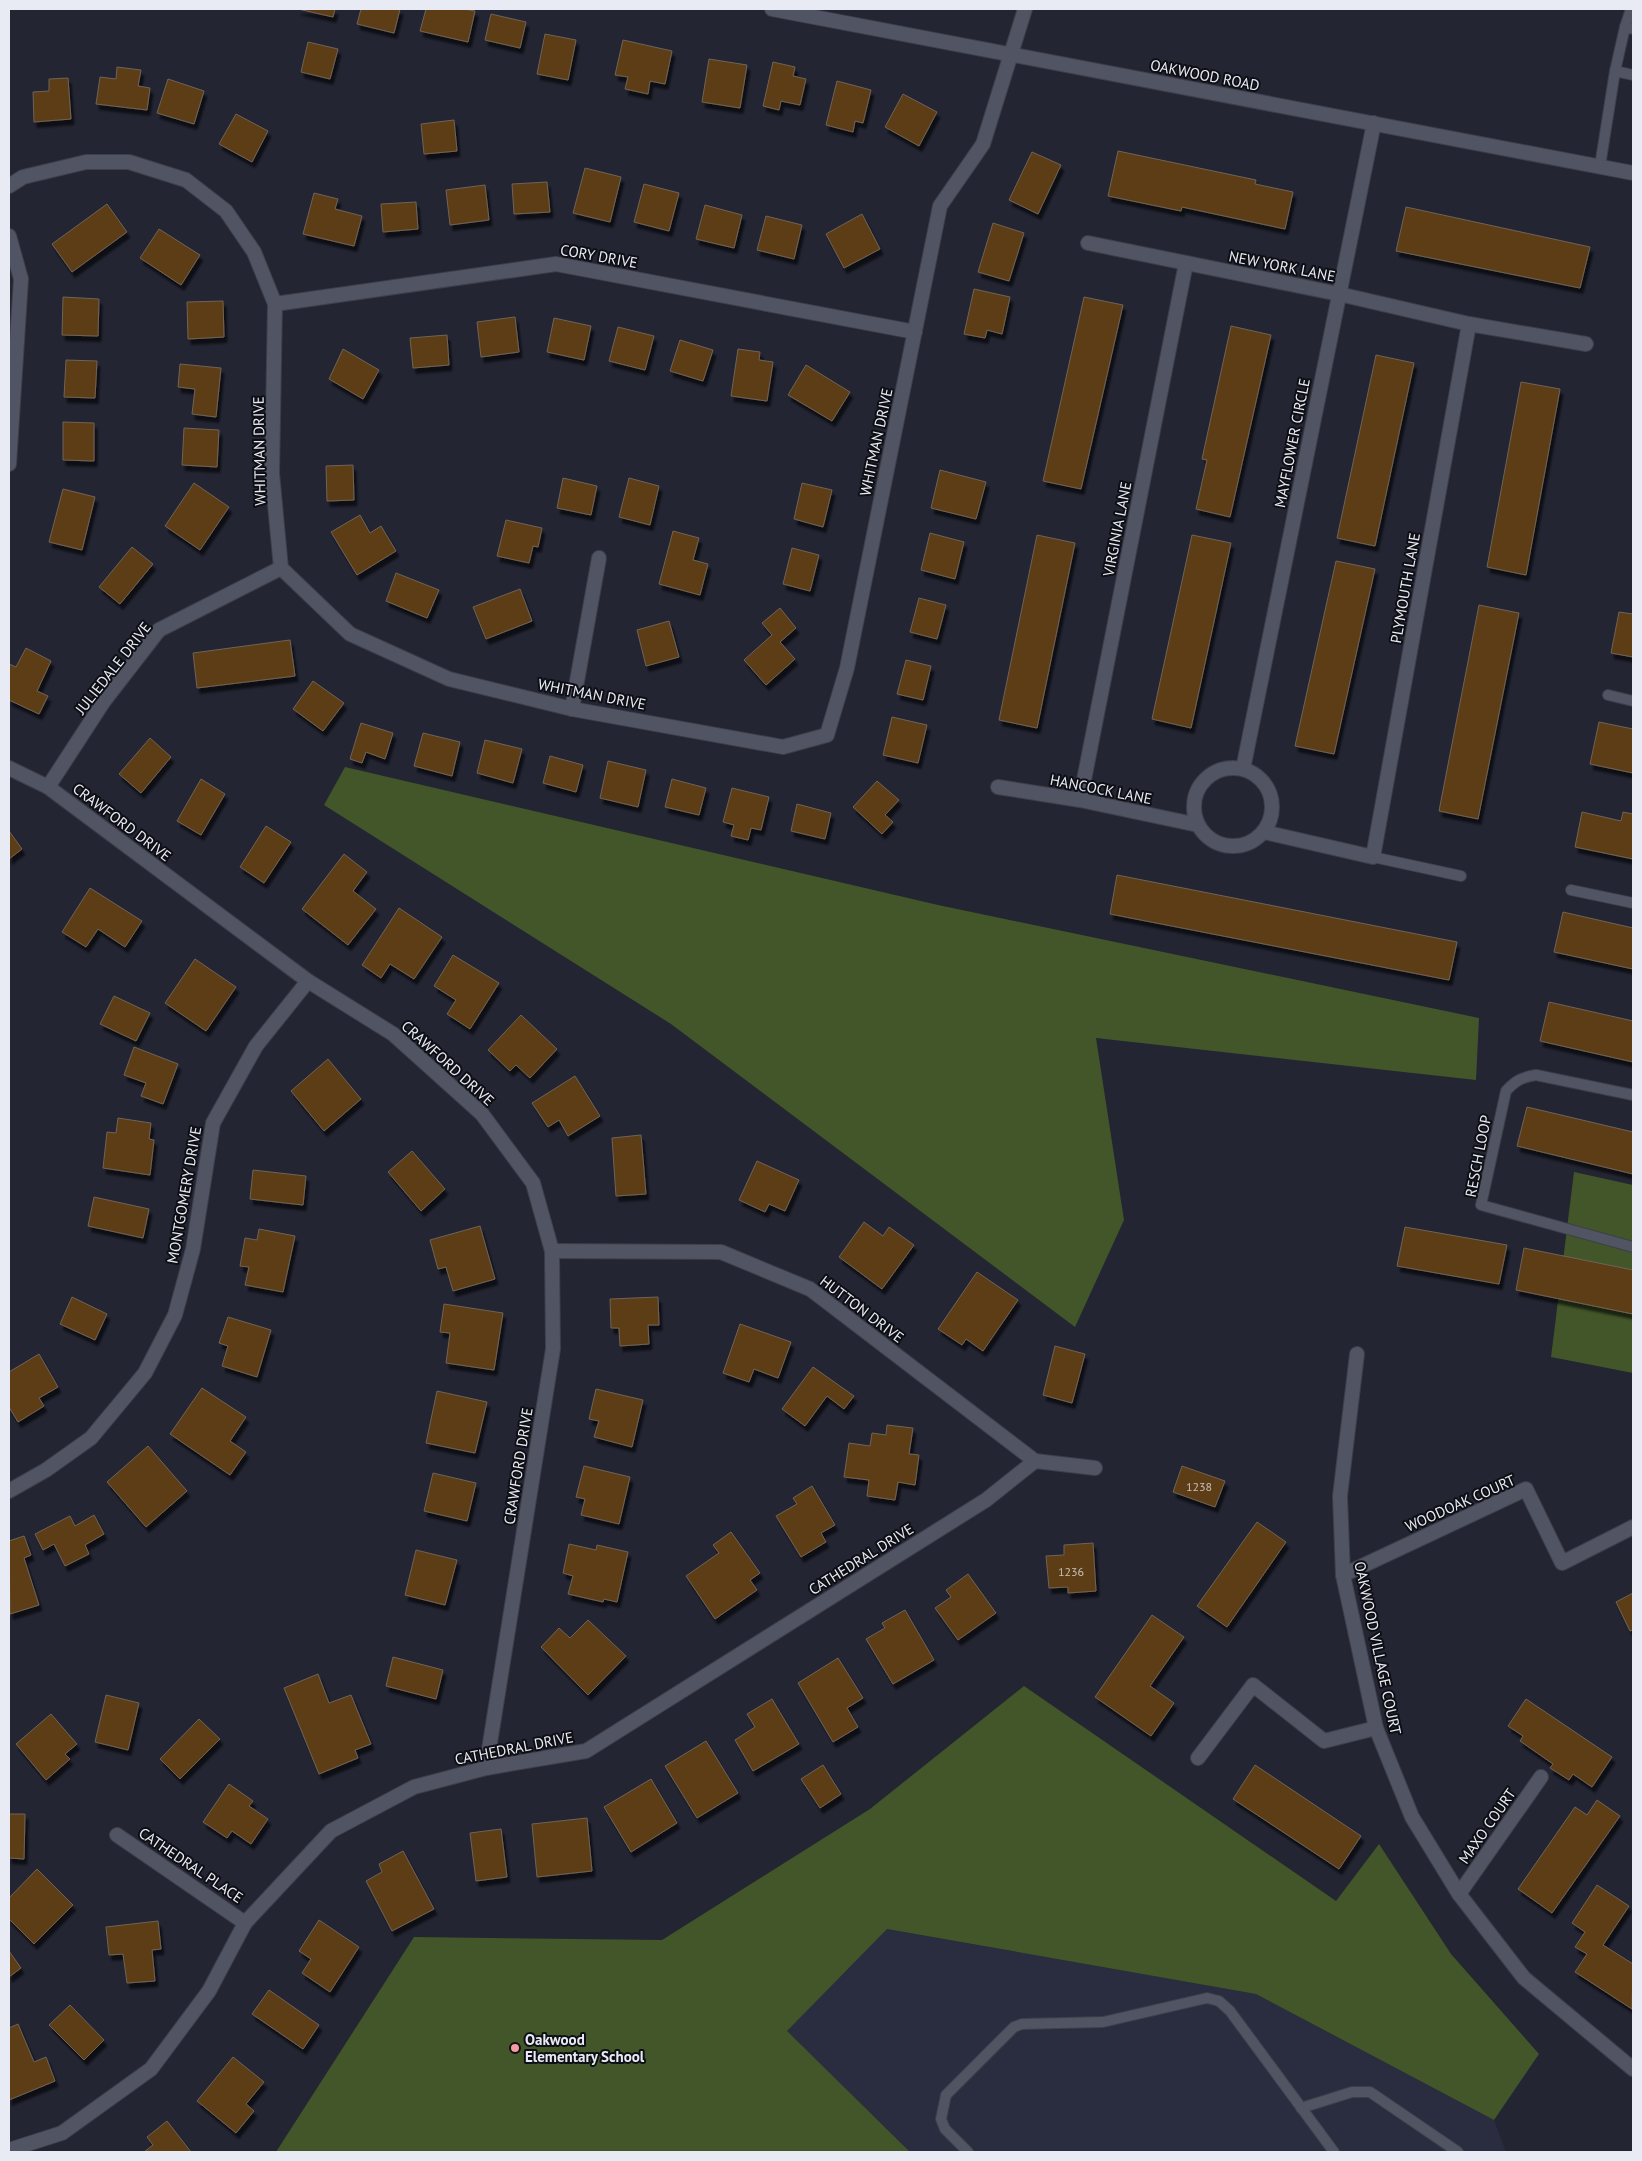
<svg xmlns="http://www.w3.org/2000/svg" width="1642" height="2161" font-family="'PT Sans',sans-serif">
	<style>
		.built { fill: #2a2d40 }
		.green { fill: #425629 }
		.building { fill: #5b3d18; stroke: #706356; filter: url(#shadow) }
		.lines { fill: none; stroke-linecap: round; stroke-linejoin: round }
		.service-casing { stroke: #3d3f4a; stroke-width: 12 }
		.minor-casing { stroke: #3d3f4a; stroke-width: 16 }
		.tertiary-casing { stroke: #3d3f4a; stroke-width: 16 }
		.service { stroke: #515463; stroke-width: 10 }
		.minor { stroke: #515463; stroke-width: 14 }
		.tertiary { stroke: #515463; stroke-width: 14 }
		.poi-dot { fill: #f49b9f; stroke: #0e0f15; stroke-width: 2 }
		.labels { text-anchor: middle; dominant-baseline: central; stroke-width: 4; stroke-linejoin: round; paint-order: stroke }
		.number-label { font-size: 12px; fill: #c6c0bd }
		.street-label { font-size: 15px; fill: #e9ebf4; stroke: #0e0f15 }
		.poi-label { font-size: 15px; font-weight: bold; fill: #e9ebf4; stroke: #0e0f15; text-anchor: start }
	</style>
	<defs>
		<filter id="shadow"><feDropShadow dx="3" dy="5.5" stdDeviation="1" flood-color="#0009"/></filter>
	</defs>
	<rect width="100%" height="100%" fill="#232533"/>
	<!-- built -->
	<polygon class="built" points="886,1929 1256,1994 1494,2120 1506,2152 910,2152 786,2031"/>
	<!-- green -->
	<g class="green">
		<polygon points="345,767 938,905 1479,1018 1476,1080 1096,1038 1124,1220 1075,1327 671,1024 324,805"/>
		<polygon points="1574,1172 1633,1185 1633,1373 1551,1357"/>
		<polygon points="1024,1686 1336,1901 1379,1844 1451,1954 1539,2054 1494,2120 1256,1994 887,1929 787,2031 910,2152 276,2152 414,1937 662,1940 870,1809"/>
	</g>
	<!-- building -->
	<g class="building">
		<polygon points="298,9 335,9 333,17"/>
		<polygon points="361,9 400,9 394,33 357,24"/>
		<polygon points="426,9 464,9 475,11 468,42 420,31"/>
		<polygon points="491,14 526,22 520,48 485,40"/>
		<polygon points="545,34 576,40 568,80 537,74"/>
		<polygon points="623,40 672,51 665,84 650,81 648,94 625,89 628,77 615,75"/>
		<polygon points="308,42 338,49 330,79 301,72"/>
		<polygon points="709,59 747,65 740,108 702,102"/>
		<polygon points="773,62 795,67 793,76 806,79 800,105 781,101 779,110 763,106"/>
		<polygon points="117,67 141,70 138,86 150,88 147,110 96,104 100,77 116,79"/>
		<polygon points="68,78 71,119 34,122 33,92 49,91 49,79"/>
		<polygon points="168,79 204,91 194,124 157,113"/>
		<polygon points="837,81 871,90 863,123 855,121 853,132 826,125"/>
		<polygon points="903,94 937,112 919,146 885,127"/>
		<polygon points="236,114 268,131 252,162 219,144"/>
		<polygon points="454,120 457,151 424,154 421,124"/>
		<polygon points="1118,151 1256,180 1255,184 1293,192 1285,229 1182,207 1181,211 1108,196"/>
		<polygon points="1032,152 1061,165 1038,214 1009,200"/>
		<polygon points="585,168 621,177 610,222 573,213"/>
		<polygon points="547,182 550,212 514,214 512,184"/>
		<polygon points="644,184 679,193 669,231 634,222"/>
		<polygon points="485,185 489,220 450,225 446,190"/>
		<polygon points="314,193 338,199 335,209 362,216 354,246 303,234"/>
		<polygon points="416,202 418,229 383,232 381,204"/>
		<polygon points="107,204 127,232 72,272 52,244"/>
		<polygon points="705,205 742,215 734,248 696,239"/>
		<polygon points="1406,207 1590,247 1580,288 1396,251"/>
		<polygon points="862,214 880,249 844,268 826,234"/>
		<polygon points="766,216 802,225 794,259 757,250"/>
		<polygon points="993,223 1024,233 1009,281 978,272"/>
		<polygon points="159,229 200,255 181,285 140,258"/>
		<polygon points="974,289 1010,297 1002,334 987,330 985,338 964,334"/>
		<polygon points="63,297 99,299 98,336 62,335"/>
		<polygon points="1084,297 1123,305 1081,489 1043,481"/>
		<polygon points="223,301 224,337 188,339 187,302"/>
		<polygon points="515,317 519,352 481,357 477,322"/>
		<polygon points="554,318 591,326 584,360 547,352"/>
		<polygon points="1231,326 1271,335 1230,517 1196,509 1207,460 1202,459"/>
		<polygon points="618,327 654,336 645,370 609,361"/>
		<polygon points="447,335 449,365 413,368 410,338"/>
		<polygon points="680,340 713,350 703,381 670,371"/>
		<polygon points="343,349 379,370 363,399 329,379"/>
		<polygon points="738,349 760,352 759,360 773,362 767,401 731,396"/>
		<polygon points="1376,355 1414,363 1375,546 1337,538"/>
		<polygon points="66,360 97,361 95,398 64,397"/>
		<polygon points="180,364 221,368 216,417 192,414 195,389 178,387"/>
		<polygon points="806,365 850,392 832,421 788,395"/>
		<polygon points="1521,382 1560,389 1526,575 1487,567"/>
		<polygon points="63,422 94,423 94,461 63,460"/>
		<polygon points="184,428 219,430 217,467 182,465"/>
		<polygon points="353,465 354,500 327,501 326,466"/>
		<polygon points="940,470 986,482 976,519 931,508"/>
		<polygon points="563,478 597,486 591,515 557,508"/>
		<polygon points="629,478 659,486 650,525 619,517"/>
		<polygon points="194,483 229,507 200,550 165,526"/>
		<polygon points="802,483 832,490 823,527 794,519"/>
		<polygon points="63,489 95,497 82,550 49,542"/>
		<polygon points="360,515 370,533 381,526 396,551 357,575 331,532"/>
		<polygon points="506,520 542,528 538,547 533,546 529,563 497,556"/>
		<polygon points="673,531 699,538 693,560 708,564 700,595 659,584"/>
		<polygon points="930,533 964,542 955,579 921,570"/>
		<polygon points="1037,535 1075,543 1037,728 999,720"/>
		<polygon points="1192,535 1231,543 1191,728 1152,719"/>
		<polygon points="132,547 153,564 120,604 99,587"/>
		<polygon points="792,548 819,555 810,591 783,584"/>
		<polygon points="1336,561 1375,569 1334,754 1295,746"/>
		<polygon points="396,573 439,590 427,618 386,601"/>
		<polygon points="520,589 532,621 486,639 473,607"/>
		<polygon points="919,598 946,605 937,639 910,632"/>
		<polygon points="1479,605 1519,613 1478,819 1439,811"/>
		<polygon points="780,608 796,628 780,642 795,659 766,685 744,660 772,635 762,623"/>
		<polygon points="1619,612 1633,614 1633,657 1611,653"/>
		<polygon points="669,621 679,657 646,666 637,630"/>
		<polygon points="290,640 295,676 197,688 193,653"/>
		<polygon points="26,648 51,661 37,691 48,696 39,714 9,700 9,664 16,667"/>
		<polygon points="906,660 931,666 923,700 897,694"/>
		<polygon points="313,681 344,703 323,731 293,709"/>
		<polygon points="892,717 927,725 918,763 883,755"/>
		<polygon points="1599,722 1633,729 1633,773 1590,764"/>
		<polygon points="361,723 393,733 385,759 366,752 362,763 350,759"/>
		<polygon points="423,733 460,742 452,776 414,766"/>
		<polygon points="150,738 171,757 141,793 119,774"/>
		<polygon points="485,740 522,749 513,783 477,773"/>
		<polygon points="550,756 583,765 576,792 543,783"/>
		<polygon points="608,761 646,770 638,807 600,798"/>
		<polygon points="201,779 225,794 201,835 177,821"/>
		<polygon points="672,779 706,788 699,815 665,807"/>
		<polygon points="877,781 899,800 885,815 893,822 882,834 853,807"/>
		<polygon points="732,788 769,797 761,830 751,828 748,840 731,836 734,825 723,822"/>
		<polygon points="797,804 831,813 825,839 791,831"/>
		<polygon points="1582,812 1621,821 1623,812 1633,814 1633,859 1575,847"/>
		<polygon points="266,826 291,842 264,883 240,867"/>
		<polygon points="9,831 22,849 9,859"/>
		<polygon points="344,854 367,872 353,891 376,909 348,945 302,909"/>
		<polygon points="1117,875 1457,942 1449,980 1110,914"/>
		<polygon points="90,888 142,921 125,947 98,929 86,947 62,932"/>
		<polygon points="399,908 442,937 414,979 390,964 381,978 362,965"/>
		<polygon points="1563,912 1633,928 1633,969 1554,952"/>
		<polygon points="453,955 499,983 470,1029 447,1014 456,1000 434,986"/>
		<polygon points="195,959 236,987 206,1031 165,1003"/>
		<polygon points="114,996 150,1013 136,1041 100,1024"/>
		<polygon points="1549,1002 1633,1021 1633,1062 1540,1041"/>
		<polygon points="521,1015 557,1049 530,1078 516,1065 510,1071 488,1050"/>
		<polygon points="134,1047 178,1064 163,1104 141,1096 146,1083 124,1075"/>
		<polygon points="328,1059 361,1099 324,1131 291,1091"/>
		<polygon points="575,1076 600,1116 568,1136 559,1120 548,1127 532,1103"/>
		<polygon points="1527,1107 1633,1132 1633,1174 1517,1146"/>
		<polygon points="118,1118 151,1123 149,1139 154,1140 150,1175 103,1168 107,1132 116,1133"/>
		<polygon points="641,1135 646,1194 616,1196 612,1138"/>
		<polygon points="412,1151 445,1189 421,1211 388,1172"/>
		<polygon points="757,1161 799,1180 785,1211 769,1204 765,1212 739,1200"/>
		<polygon points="253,1170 306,1176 303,1205 250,1199"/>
		<polygon points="94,1197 149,1209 143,1238 88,1226"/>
		<polygon points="864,1222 883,1236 889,1227 914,1245 882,1289 839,1257"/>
		<polygon points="480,1226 495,1279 453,1291 446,1267 438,1269 430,1240"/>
		<polygon points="1405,1227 1507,1245 1499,1284 1397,1266"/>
		<polygon points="259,1229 295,1236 283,1292 245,1285 249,1267 240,1266 245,1238 257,1240"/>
		<polygon points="1524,1248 1633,1270 1633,1314 1516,1290"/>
		<polygon points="977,1272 1018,1300 983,1351 966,1339 962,1345 938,1329"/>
		<polygon points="72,1297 107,1314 95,1340 60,1324"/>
		<polygon points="658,1297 659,1325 648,1325 649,1344 620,1346 619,1328 611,1328 610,1299"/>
		<polygon points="444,1304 503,1313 494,1370 446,1363 450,1333 440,1332"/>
		<polygon points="228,1317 271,1330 257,1377 222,1366 228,1346 219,1343"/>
		<polygon points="740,1324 791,1342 778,1378 754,1369 749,1382 723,1373"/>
		<polygon points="1055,1346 1085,1354 1072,1403 1043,1395"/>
		<polygon points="39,1354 58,1387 39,1398 44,1406 18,1422 9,1407 9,1372"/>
		<polygon points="813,1367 854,1396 844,1409 827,1396 805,1426 782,1409"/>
		<polygon points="202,1388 246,1417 230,1441 246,1452 230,1475 170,1434"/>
		<polygon points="596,1389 643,1400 632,1447 594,1437 599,1421 589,1419"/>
		<polygon points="437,1391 487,1402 475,1453 426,1443"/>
		<polygon points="887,1425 913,1428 909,1454 919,1455 915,1485 898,1482 895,1500 867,1496 869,1480 844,1477 849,1443 870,1446 872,1433 886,1435"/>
		<polygon points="148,1446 187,1491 146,1527 107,1482"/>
		<polygon points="584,1466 630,1477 619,1524 581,1515 585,1499 576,1497"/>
		<polygon points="1182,1466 1225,1481 1215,1507 1173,1492"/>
		<polygon points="433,1473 476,1483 467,1521 424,1511"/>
		<polygon points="812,1486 835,1525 821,1533 826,1542 801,1557 776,1516 797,1504 793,1498"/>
		<polygon points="94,1515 104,1534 85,1545 89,1554 65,1566 54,1544 43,1550 35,1534 70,1516 75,1526"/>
		<polygon points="1257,1522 1286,1542 1227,1627 1197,1606"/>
		<polygon points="731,1532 760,1573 750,1580 757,1590 715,1619 686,1576 719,1553 713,1545"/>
		<polygon points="24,1536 31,1555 24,1558 39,1605 10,1614 9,1541"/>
		<polygon points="1093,1543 1096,1591 1068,1593 1068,1587 1049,1588 1046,1556 1064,1555 1064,1545"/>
		<polygon points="569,1544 596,1550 597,1545 628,1552 617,1602 604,1599 603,1602 568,1594 573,1576 563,1573"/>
		<polygon points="416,1550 457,1560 445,1605 405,1595"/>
		<polygon points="968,1574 996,1613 958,1640 935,1608 951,1597 946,1590"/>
		<polygon points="1633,1593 1633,1630 1630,1631 1616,1602"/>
		<polygon points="905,1610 934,1660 893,1684 866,1639 885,1628 882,1623"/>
		<polygon points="1152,1615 1184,1637 1150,1686 1174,1703 1151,1736 1095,1697"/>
		<polygon points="588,1620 626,1656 588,1695 541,1647 559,1628 570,1638"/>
		<polygon points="393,1657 443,1670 436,1699 386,1686"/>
		<polygon points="838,1658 863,1698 847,1708 858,1727 833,1742 798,1683"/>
		<polygon points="318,1674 329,1703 351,1695 371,1744 355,1750 358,1758 319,1774 284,1688"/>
		<polygon points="106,1695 139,1703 128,1750 95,1742"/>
		<polygon points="772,1699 799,1744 753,1771 735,1740 755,1727 747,1714"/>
		<polygon points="1526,1699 1612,1757 1592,1787 1573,1774 1569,1780 1550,1768 1553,1764 1520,1741 1523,1736 1508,1726"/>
		<polygon points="51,1714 77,1744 65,1754 70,1759 46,1780 16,1744"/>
		<polygon points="199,1719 220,1739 180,1779 160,1759"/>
		<polygon points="706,1741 738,1793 697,1818 665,1766"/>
		<polygon points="823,1765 841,1794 820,1808 801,1779"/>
		<polygon points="1255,1765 1361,1836 1339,1869 1233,1799"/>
		<polygon points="651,1779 677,1823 631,1852 604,1807"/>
		<polygon points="229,1784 253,1801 249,1806 268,1819 251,1844 232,1831 227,1838 203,1822"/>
		<polygon points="1597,1800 1620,1816 1552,1913 1518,1889 1575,1807 1587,1815"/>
		<polygon points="9,1814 25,1814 24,1859 9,1858"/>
		<polygon points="587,1818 592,1871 537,1877 532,1824"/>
		<polygon points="501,1829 507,1877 476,1881 470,1833"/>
		<polygon points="403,1851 434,1909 392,1931 366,1881 382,1872 379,1864"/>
		<polygon points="37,1869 73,1905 34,1944 9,1919 9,1898"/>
		<polygon points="1597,1885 1629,1906 1603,1945 1633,1964 1632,2009 1575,1972 1587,1954 1575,1947 1585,1932 1572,1923"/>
		<polygon points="319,1920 359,1947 330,1992 302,1973 311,1959 299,1951"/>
		<polygon points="158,1921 161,1949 152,1950 155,1981 127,1983 123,1954 109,1955 106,1927"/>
		<polygon points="9,1951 21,1968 9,1977"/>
		<polygon points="269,1990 319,2025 303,2049 252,2014"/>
		<polygon points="70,2005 104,2040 84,2060 49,2025"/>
		<polygon points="18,2024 34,2062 46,2057 55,2081 9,2100 9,2028"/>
		<polygon points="233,2057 264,2082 246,2104 254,2111 236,2133 197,2101"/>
		<polygon points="167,2121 191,2152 144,2152 153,2145 147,2137"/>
	</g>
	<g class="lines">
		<!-- service casing -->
		<g class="service-casing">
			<g id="service">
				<polyline points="1625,27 1631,9"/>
				<polyline points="1615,71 1633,75"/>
				<polyline points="1600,166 1615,71 1625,27 1633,29"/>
				<polyline points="1608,695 1633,701"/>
				<polyline points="1373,857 1461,876"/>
				<polyline points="1571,890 1633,903"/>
				<path d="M1633,1095L1536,1075C1522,1077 1515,1081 1506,1091L1481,1205L1633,1247"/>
				<polyline points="1301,2108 1352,2092 1370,2092 1458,2152"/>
				<polyline points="968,2152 945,2129 941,2119 946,2095 1014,2027 1022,2024 1103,2022 1207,1998 1219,2001 1230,2011 1334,2152"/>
			</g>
		</g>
		<!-- minor casing -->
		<g class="minor-casing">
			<g id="minor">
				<polyline points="9,186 23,177 86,162 129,162 186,180 226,211 254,252 275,304 272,473 281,568 350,634 449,679 572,709 783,747 827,735 847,668 940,206 983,144 1025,9"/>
				<polyline points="9,236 21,279 9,464"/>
				<polyline points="1088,243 1339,294 1469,324 1586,344"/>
				<polyline points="275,304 556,264 915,332"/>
				<polyline points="572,709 599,558"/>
				<circle cx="1233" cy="807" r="39"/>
				<polyline points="9,768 48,787 308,981 393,1034 482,1114 533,1183 552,1251 553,1349 486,1768"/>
				<polyline points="1243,769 1374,123"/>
				<polyline points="48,787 104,701 159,630 281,568"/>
				<polyline points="998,787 1080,800 1198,825"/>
				<polyline points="1080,800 1186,263"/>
				<polyline points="1264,832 1373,857 1469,324"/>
				<polyline points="552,1251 721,1252 810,1289 1035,1461"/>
				<polyline points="1357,1354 1340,1496 1343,1575 1376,1728 1412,1817 1459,1894 1524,1978 1633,2069"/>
				<polyline points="9,1491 46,1470 91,1438 145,1373 175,1315 193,1249 213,1123 256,1046 308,981"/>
				<polyline points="1343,1575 1526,1489 1562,1563 1633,1527"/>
				<polyline points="1198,1758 1253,1685 1324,1741 1376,1728"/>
				<polyline points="117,1835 245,1923"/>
				<polyline points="1459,1894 1541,1777"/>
				<polyline points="9,2150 62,2133 151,2069 209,1991 245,1923 331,1831 414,1787 486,1768 586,1751 986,1500 1035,1461 1095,1468"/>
			</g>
		</g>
		<!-- tertiary casing -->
		<g class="tertiary-casing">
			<polyline id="tertiary" points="772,9 1633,173"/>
		</g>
		<!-- service -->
		<use href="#service" class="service"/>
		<!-- minor -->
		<use href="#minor" class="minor"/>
		<!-- tertiary -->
		<use href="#tertiary" class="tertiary"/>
	</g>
	<!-- markers -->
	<circle class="poi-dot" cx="515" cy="2048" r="5"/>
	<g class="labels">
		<!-- number labels -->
		<g class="number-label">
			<text x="1199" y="1486">1238</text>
			<text x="1071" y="1571">1236</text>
		</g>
		<!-- street labels -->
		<g class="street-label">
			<text transform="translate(1205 75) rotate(11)">OAKWOOD ROAD</text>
			<text transform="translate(599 256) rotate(10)">CORY DRIVE</text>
			<text transform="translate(1282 266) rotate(11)">NEW YORK LANE</text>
			<text transform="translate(876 442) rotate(-78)">WHITMAN DRIVE</text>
			<text transform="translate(1292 443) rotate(-79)">MAYFLOWER CIRCLE</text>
			<text transform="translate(259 451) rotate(-91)">WHITMAN DRIVE</text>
			<text transform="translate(1117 529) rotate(-79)">VIRGINIA LANE</text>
			<text transform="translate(1405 588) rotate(-80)">PLYMOUTH LANE</text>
			<text transform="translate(113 668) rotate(-52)">JULIEDALE DRIVE</text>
			<text transform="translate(592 694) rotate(11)">WHITMAN DRIVE</text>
			<text transform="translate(1101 789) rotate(11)">HANCOCK LANE</text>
			<text transform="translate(122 822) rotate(37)">CRAWFORD DRIVE</text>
			<text transform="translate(448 1063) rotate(42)">CRAWFORD DRIVE</text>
			<text transform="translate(1478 1156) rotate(-79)">RESCH LOOP</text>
			<text transform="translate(184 1195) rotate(-80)">MONTGOMERY DRIVE</text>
			<text transform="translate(862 1309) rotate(37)">HUTTON DRIVE</text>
			<text transform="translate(518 1466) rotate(-81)">CRAWFORD DRIVE</text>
			<text transform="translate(1460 1503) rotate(-24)">WOODOAK COURT</text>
			<text transform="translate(861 1559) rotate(-32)">CATHEDRAL DRIVE</text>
			<text transform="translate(1378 1648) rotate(78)">OAKWOOD VILLAGE COURT</text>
			<text transform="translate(514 1748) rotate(-11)">CATHEDRAL DRIVE</text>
			<text transform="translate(1487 1826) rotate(-55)">MAXO COURT</text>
			<text transform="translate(191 1865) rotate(34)">CATHEDRAL PLACE</text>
		</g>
		<!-- poi labels -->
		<g class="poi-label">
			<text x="525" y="2039">Oakwood<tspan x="525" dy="17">Elementary School</tspan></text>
		</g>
	</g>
	<!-- border -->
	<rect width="1642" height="2161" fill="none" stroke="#e9ebf4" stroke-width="20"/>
</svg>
